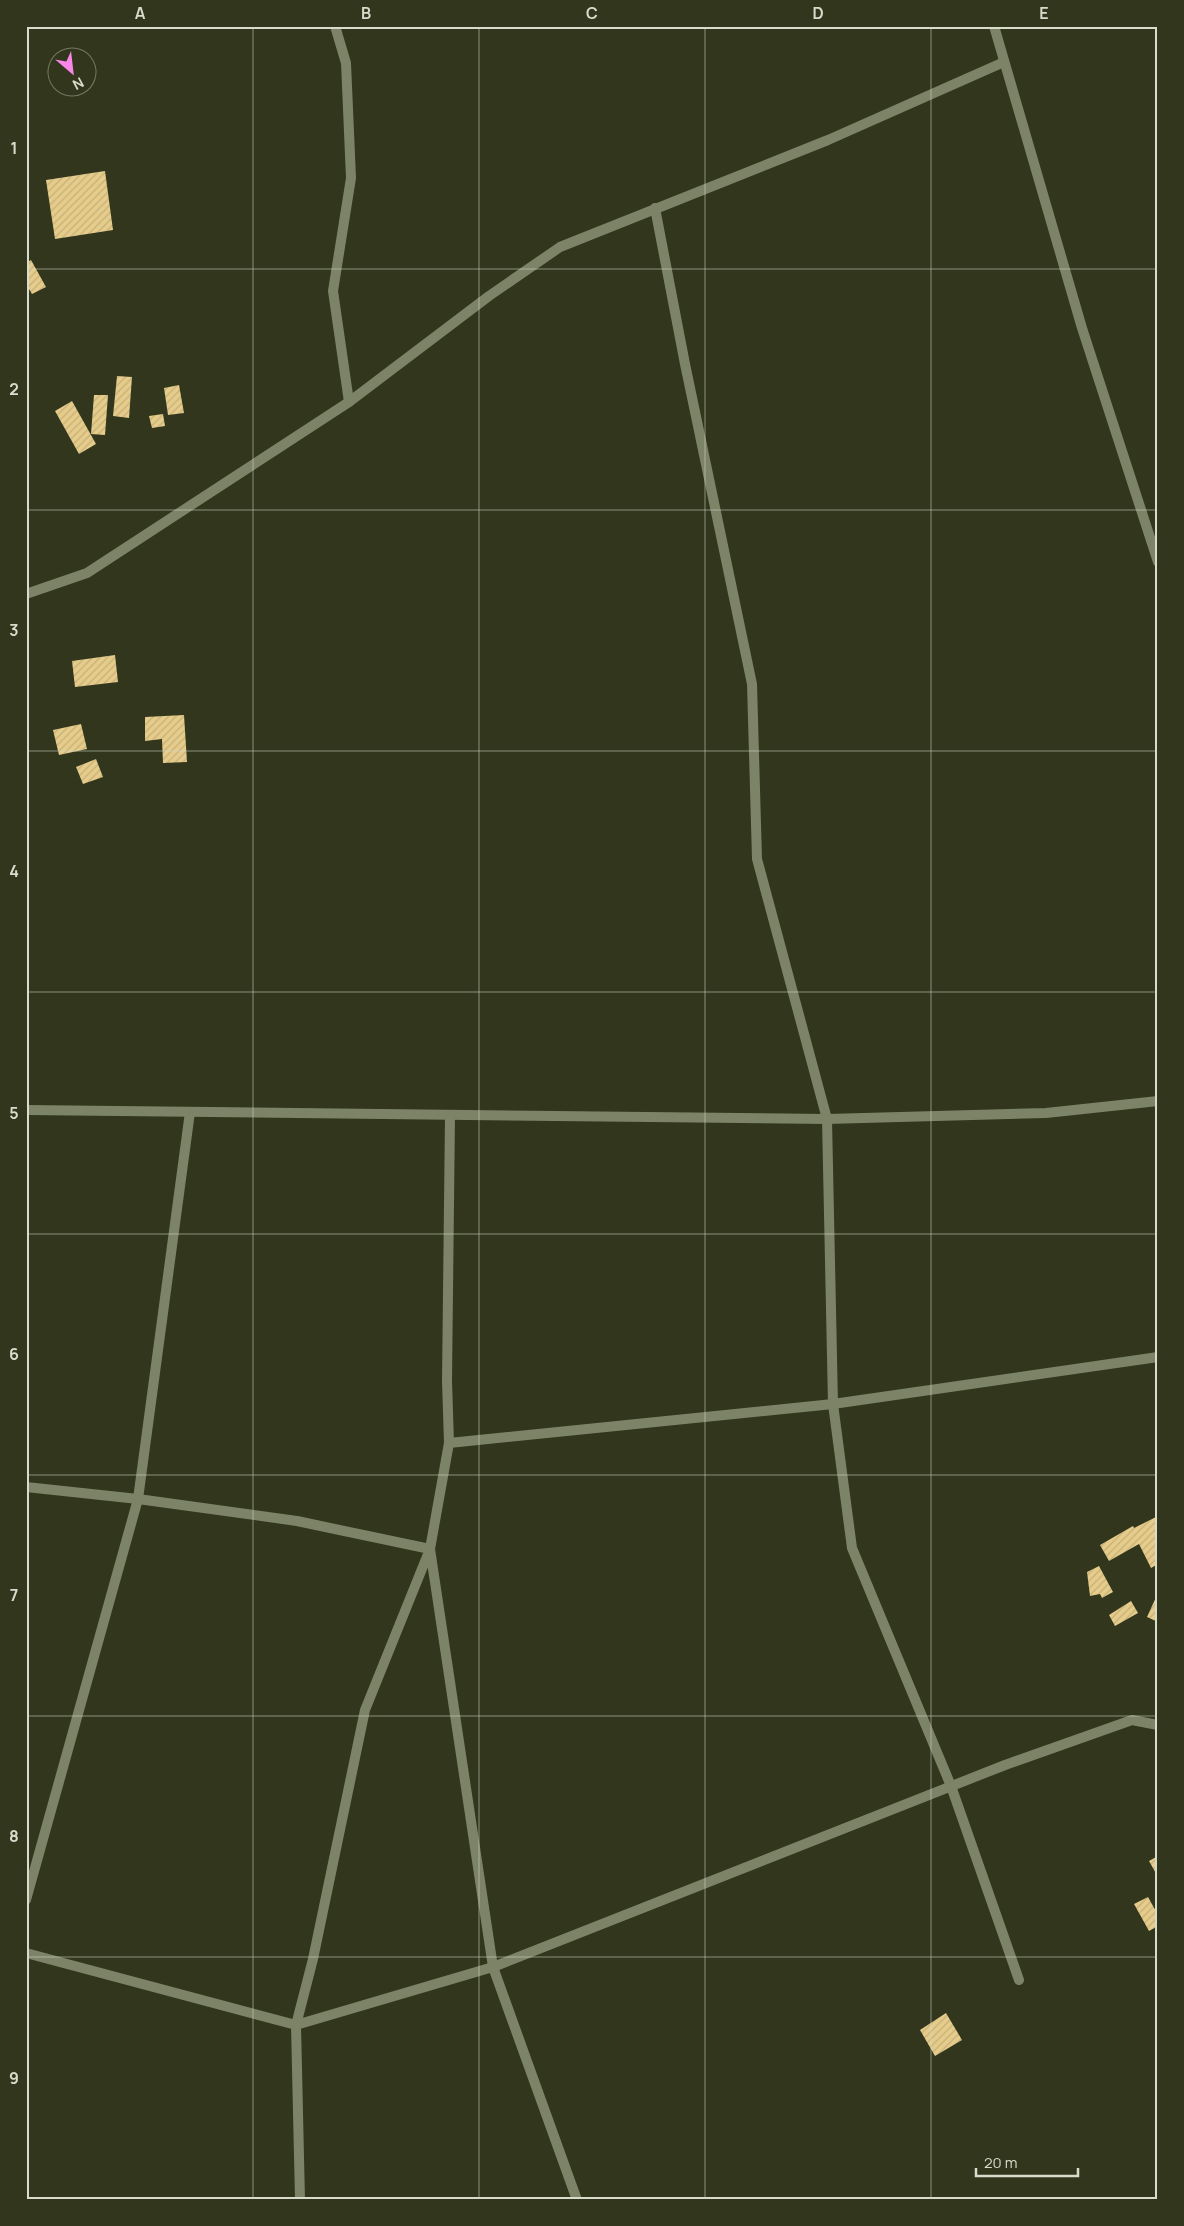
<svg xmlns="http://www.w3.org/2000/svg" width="1184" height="2226" font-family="Manrope,sans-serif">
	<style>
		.building { fill: url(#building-hatch) }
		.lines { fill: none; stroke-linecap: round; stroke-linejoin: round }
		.minor { stroke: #7c8366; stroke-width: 10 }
		.grid { fill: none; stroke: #d8dccc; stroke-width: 1; stroke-opacity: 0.55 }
		.neatline { fill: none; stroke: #d8dccc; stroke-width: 2 }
		.grid-label { font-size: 16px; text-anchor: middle; font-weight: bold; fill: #d8dccc }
	</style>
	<defs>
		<pattern id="building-hatch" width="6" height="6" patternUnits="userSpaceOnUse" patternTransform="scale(1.25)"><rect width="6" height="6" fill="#e6cc8a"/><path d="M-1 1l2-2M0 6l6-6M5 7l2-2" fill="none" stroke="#c5b07b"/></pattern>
	</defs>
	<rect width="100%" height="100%" fill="#31361c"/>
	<!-- building -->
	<g class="building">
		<polygon points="105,171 113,230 55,239 46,180"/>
		<polygon points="31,260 46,287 32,294 26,284 26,263"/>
		<polygon points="117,376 132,377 129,418 113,416"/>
		<polygon points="179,385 184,413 168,415 164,388"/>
		<polygon points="94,395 108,395 105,435 91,434"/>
		<polygon points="72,401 96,444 79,454 55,411"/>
		<polygon points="163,414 165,426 152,428 149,416"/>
		<polygon points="115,655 118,682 75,687 72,661"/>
		<polygon points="184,715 187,762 163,763 162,739 145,741 145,717"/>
		<polygon points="81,724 87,749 59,755 53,730"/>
		<polygon points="96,759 103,777 83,784 76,767"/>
		<polygon points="1158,1516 1158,1564 1151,1568 1139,1544 1109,1561 1100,1545 1133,1526 1134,1528"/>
		<polygon points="1099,1566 1113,1592 1102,1598 1100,1594 1090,1596 1087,1572"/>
		<polygon points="1158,1593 1158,1622 1147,1617"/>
		<polygon points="1131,1601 1138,1613 1115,1626 1109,1615"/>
		<polygon points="1158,1856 1158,1877 1149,1861"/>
		<polygon points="1148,1897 1158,1915 1158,1926 1149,1931 1134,1904"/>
		<polygon points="946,2013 962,2040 935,2056 920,2030"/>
	</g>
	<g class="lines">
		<!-- minor -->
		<g class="minor">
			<polyline points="335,26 346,63 351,178 333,291 349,402"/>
			<polyline points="994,26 1082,328 1158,562"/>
			<polyline points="655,208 685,364 752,684 757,859 827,1119 833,1404 852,1548 951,1786 1019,1980"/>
			<polyline points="26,594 87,573 349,402 489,296 560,247 828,140 1004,62"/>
			<polyline points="26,1110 827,1119 1046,1113 1158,1101"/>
			<polyline points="450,1115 447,1381 449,1443 430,1549 493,1967 577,2200"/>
			<polyline points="449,1443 833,1404 1158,1357"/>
			<polyline points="26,1487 138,1499 297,1521 430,1549 365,1710 313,1959 296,2025 300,2200"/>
			<polyline points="26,1900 138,1499 190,1112"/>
			<polyline points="26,1953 296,2025 493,1967 1005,1765 1132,1720 1158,1725"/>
		</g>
	</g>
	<!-- grid -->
	<path class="grid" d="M253,26V2200M479,26V2200M705,26V2200M931,26V2200M26,269H1158M26,510H1158M26,751H1158M26,992H1158M26,1234H1158M26,1475H1158M26,1716H1158M26,1957H1158"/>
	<!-- border -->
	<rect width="1184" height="2226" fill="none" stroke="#31361c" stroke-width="55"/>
	<!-- north arrow -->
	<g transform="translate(72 72) rotate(152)"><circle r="24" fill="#31361c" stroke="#747862"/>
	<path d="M0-4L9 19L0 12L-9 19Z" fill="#f987e8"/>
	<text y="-8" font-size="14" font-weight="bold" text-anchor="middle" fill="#d8dccc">N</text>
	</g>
	<!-- scale -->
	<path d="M976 2168v8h102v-8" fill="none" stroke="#d8dccc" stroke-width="2.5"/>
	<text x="984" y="2168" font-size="15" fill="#d8dccc" stroke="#31361c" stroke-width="4" paint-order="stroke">20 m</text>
	<rect x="28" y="28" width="1128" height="2170" class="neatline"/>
	<g class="grid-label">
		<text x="140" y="19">A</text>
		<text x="366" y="19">B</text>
		<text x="592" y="19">C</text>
		<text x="818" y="19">D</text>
		<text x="1044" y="19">E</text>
		<text x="14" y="154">1</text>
		<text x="14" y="395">2</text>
		<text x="14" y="636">3</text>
		<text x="14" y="877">4</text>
		<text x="14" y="1119">5</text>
		<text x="14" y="1360">6</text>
		<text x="14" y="1601">7</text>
		<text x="14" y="1842">8</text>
		<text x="14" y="2084">9</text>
	</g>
</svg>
